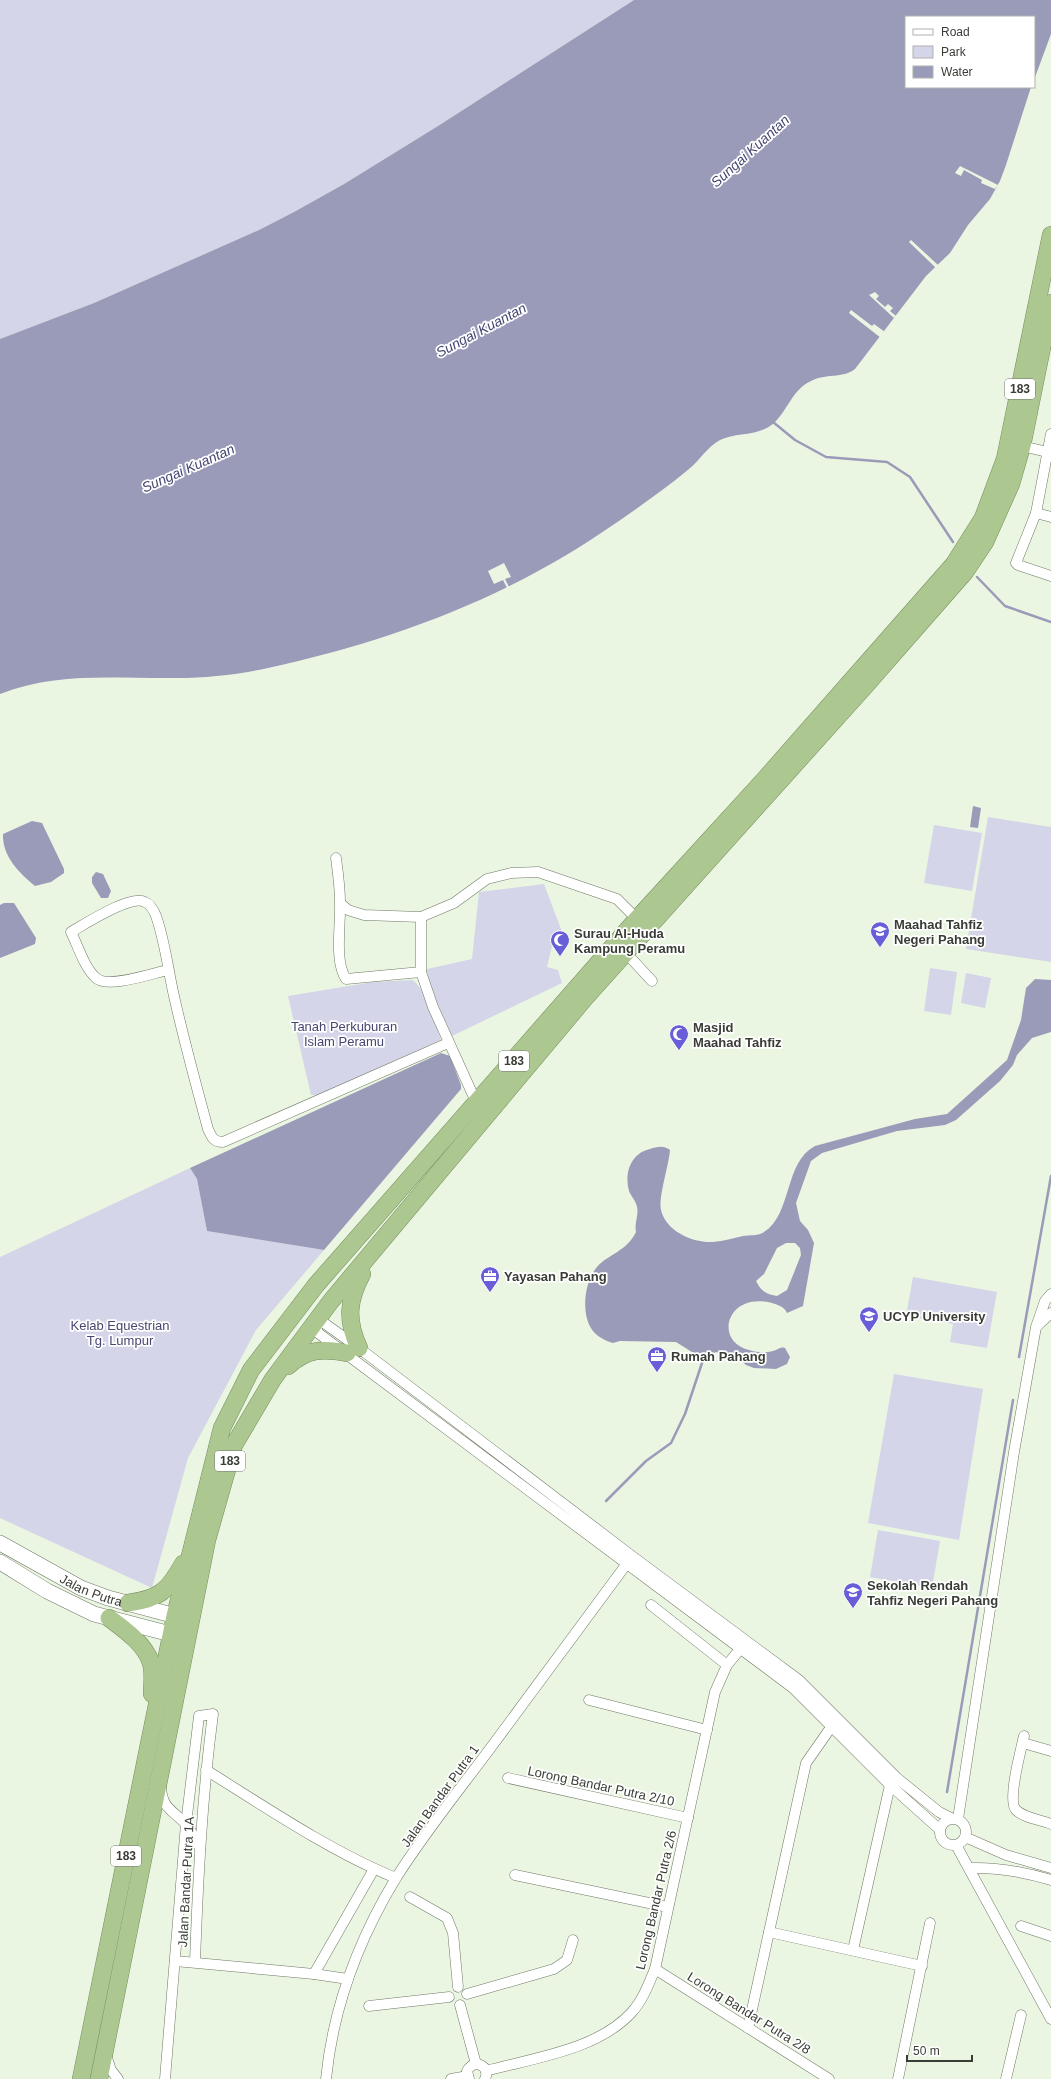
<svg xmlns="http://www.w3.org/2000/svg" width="1051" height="2079" font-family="Helvetica,sans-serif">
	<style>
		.green { fill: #d4d5e9 }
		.water { fill: #999bb8; fill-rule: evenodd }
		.pier { fill: #ebf6e2 }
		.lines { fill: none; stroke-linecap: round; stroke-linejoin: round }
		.stream { stroke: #999bb8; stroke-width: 2.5 }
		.minor-casing { stroke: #6f7866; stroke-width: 11 }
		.secondary-casing { stroke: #6f7866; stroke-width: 16 }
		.trunk-casing { stroke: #768e5e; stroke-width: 18 }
		.minor { stroke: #fff; stroke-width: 10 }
		.secondary { stroke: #fff; stroke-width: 15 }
		.trunk { stroke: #acc790; stroke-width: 17 }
		.labels { text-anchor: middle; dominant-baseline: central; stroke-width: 3.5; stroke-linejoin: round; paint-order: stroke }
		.shield { fill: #fff; stroke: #747772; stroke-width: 1 }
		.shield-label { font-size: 12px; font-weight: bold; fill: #393d35 }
		.poi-label { font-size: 13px; font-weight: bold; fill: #393d35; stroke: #fff; text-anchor: start }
		.park-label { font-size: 13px; fill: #464772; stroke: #fff }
		.street-label { font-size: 13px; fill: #393d35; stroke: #fff }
		.water-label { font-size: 14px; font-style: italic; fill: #464772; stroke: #fff }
	</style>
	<rect width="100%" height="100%" fill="#ebf6e2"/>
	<!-- green -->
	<g class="green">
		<polygon points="0,0 634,0 438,126 344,184 294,212 259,230 94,303 0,339"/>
		<polygon points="988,817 1051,827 1051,962 966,949"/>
		<polygon points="934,825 982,833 972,891 924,883"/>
		<polygon points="544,884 567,945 553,942 547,967 558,970 562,983 452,1036 430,987 427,969 472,959 479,892"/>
		<polygon points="930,968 957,972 951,1015 924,1011"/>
		<polygon points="966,973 991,978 985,1008 961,1003"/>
		<path d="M412,980C425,987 436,1026 441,1040L318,1095H311L288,996L373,982Z"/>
		<polygon points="190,1168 197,1179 207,1231 324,1250 256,1330 188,1458 152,1588 0,1518 0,1257"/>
		<polygon points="913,1277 997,1292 987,1348 950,1342 953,1324 906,1316"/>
		<polygon points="894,1374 983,1389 959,1540 868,1523"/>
		<polygon points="878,1530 940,1541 932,1588 870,1577"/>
	</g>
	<!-- water -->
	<g class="water">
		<path d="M634,0H1051V34L1034,80V17H906V87H1031L1006,165L1000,181L990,199L968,225L950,253L926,276L855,369C842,379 826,373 811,381C792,390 788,410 774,423C758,437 737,432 720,440C707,447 700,460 689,469C661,492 631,513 601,533C500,601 386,642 268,668C241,674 206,678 178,678C116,679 59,671 0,694V339L94,303L259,230L294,212L344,184L438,126Z"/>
		<polygon points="973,806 981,808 978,828 970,827"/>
		<path d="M32,821L42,823L64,869V873L51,882L35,886C19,873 2,856 3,834Z"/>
		<polygon points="96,872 103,874 111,891 108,898 101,898 92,883 92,877"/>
		<polygon points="4,903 14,903 36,938 35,944 0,958 0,905"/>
		<path d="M1035,979L1051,980V1032L1032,1038L1017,1055L1013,1065L1000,1081L956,1120L945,1125L897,1131L822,1153L811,1161L796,1203L800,1221L808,1230L814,1243L803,1306L787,1313C785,1307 778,1305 772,1303C727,1291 713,1341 749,1350C758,1353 768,1353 776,1350C780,1348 781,1347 785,1348L790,1357L787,1364L776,1369L754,1368L746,1365L741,1360L716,1352L703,1359L676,1342L620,1341L613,1343C606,1341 598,1337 593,1331C581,1316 584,1286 594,1271C604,1255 626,1253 636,1232C634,1223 639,1215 637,1207C636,1201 631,1196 629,1191C624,1173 631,1153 650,1149C657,1147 663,1145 670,1150C669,1165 658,1198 661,1210C666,1231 692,1243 713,1242C724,1241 733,1238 743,1236C749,1235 759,1236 764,1232C792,1215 784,1162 815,1146L915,1119L947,1114L1007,1060L1021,1020L1026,988ZM786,1243H795L800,1248L801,1255L787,1290L777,1296C766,1294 761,1291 756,1281L764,1274L777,1248Z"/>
		<polygon points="441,1053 450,1056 461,1085 461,1089 324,1250 207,1231 197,1179 190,1168"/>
	</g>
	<!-- pier -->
	<g class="pier">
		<polygon points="960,166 998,185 995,189 981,183 982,180 964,170 961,176 955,173"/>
		<polygon points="911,240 938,265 936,268 909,242"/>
		<polygon points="875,292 879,296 876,299 885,307 888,304 893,308 890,311 896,316 894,318 869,295"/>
		<polygon points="851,310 872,326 874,324 885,332 881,338 849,313"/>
		<polygon points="504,563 511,577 505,579 509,587 507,588 503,580 494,584 488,571"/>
	</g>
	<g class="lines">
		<!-- stream -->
		<g class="stream">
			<polyline points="773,422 795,440 826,457 887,462 910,477 953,542"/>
			<polyline points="977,577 1005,606 1051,622"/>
			<polyline points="1019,1357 1051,1176"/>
			<polyline points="606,1501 646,1461 671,1443 685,1414 704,1357"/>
			<polyline points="947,1792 1013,1400"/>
		</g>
		<!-- minor casing -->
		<g class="minor-casing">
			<g id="minor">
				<polyline points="1051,434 1036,513 1016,563 1018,565 1051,576"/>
				<polyline points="1022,446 1051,453"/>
				<polyline points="1036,513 1051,517"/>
				<path d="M336,858C338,873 340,887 340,902C341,924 334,961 346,979L421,972"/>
				<polyline points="341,904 348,910 364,915 421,917 454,903 487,879 511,873 538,872 617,899 637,919"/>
				<polyline points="421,917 421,972 433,1007 477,1104"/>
				<polyline points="626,953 652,981"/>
				<path d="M168,970C153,973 108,989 96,978C84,967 78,946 71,932C85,924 131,894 145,902C150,904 154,911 156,916C165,941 168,970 174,996C184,1041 196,1085 208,1129C212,1138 214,1142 223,1142L448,1043"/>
				<polyline points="1037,1326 1051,1313"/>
				<polyline points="651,1605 727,1665"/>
				<polyline points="589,1700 707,1730"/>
				<path d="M1024,1736C1021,1750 1007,1800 1016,1810C1024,1818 1041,1820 1051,1824"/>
				<polyline points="1023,1743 1051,1751"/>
				<path d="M206,1770C265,1807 332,1852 396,1878"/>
				<polyline points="508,1778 688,1818"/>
				<path d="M161,1787C162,1808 172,1810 185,1823C191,1829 195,1840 200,1848"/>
				<circle cx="953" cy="1832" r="13"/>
				<polyline points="958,1819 1014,1452 1036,1327 1045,1301 1051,1294"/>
				<polyline points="939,1829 890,1785 793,1688 318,1333 315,1323 324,1323 359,1348 632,1556 799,1680 897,1778 939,1812 951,1818"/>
				<polyline points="965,1837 1006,1855 1051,1868"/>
				<polyline points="956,1845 1051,2019"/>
				<path d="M969,1868C997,1867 1024,1872 1051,1880"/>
				<polyline points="515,1875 668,1907"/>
				<polyline points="410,1897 447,1918 453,1933 458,1987"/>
				<polyline points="1021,1926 1051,1936"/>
				<polyline points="769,1932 922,1966"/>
				<polyline points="853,1950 890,1785"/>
				<polyline points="175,1961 314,1974 348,1979"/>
				<polyline points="655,1969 829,2079"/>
				<polyline points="314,1974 374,1869"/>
				<polyline points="467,1994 554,1969 567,1960 573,1940"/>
				<polyline points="460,2005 476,2064"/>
				<polyline points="369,2006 449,1997"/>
				<polyline points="748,2028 806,1763 834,1723"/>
				<polyline points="106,2055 111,2070 118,2079"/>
				<path d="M486,2071C533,2058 598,2050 632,2012C643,2000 649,1983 655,1969L715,1692L727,1665L745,1643"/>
				<path d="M165,2079L186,1824L199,1716L213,1714C202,1797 198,1879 195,1962"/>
				<path d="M326,2079C333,2008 359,1939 396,1878C425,1832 460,1789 492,1746C538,1683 585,1621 631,1558"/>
				<polyline points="451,2079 468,2076"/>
				<path d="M469,2079L467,2071C474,2058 491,2066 485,2079"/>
				<polyline points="898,2079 930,1923"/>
				<polyline points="1006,2079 1021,2015"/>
			</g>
		</g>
		<!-- secondary casing -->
		<g class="secondary-casing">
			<g id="secondary">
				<path id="s1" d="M0,1543L81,1588L108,1598L187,1619"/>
				<polyline points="0,1562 47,1591 94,1614 182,1637"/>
			</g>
		</g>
		<!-- trunk casing -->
		<g class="trunk-casing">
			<g id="trunk">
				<path d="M359,1348C346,1320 348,1300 362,1274"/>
				<path d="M288,1366C307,1349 323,1348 347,1353"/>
				<path d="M128,1603C159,1599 168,1591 183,1564"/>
				<path d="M109,1618C125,1630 145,1644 151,1663C154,1672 152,1685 152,1694"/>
				<polyline points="81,2079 175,1616 222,1428 251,1370 316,1285 637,919 764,780 954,564 983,518 1005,459 1051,235"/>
				<polyline points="99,2079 207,1540 234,1445 273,1379 331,1301 585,998 866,685 965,572 985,542 1011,484 1022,446 1051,303"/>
			</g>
		</g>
		<!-- minor -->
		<use href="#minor" class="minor"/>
		<!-- secondary -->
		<use href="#secondary" class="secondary"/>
		<!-- trunk -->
		<use href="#trunk" class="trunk"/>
	</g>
	<!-- icons -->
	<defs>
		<g id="school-pin" transform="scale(1)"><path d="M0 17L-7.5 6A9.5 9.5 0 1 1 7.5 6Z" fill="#675ed8" stroke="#fff"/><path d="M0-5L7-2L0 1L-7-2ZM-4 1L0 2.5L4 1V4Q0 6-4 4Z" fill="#fff"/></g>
		<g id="mosque-pin" transform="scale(1)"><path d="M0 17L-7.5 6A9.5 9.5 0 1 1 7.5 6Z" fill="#675ed8" stroke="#fff"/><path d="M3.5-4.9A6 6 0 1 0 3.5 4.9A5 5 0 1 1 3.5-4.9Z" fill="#fff"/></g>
		<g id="office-pin" transform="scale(1)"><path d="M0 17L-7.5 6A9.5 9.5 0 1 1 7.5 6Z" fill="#675ed8" stroke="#fff"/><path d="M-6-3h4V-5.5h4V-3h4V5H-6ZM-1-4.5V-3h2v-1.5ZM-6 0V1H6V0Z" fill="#fff"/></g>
		<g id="university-pin" transform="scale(1)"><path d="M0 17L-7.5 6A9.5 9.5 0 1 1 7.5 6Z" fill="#675ed8" stroke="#fff"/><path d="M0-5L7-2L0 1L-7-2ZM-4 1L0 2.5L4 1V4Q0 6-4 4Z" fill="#fff"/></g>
	</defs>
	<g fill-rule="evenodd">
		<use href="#school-pin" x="880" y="931"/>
		<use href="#mosque-pin" x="560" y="940"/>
		<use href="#mosque-pin" x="679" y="1034"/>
		<use href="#office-pin" x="490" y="1276"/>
		<use href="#university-pin" x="869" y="1316"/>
		<use href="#office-pin" x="657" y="1356"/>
		<use href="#school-pin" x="853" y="1592"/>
	</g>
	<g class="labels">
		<!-- shield labels -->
		<g class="shield">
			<rect x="1005" y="379" width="30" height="20" rx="3"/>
			<rect x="499" y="1051" width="30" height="20" rx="3"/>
			<rect x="215" y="1451" width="30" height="20" rx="3"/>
			<rect x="111" y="1846" width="30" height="20" rx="3"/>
		</g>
		<g class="shield-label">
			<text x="1020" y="389">183</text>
			<text x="514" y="1061">183</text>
			<text x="230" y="1461">183</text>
			<text x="126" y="1856">183</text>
		</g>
		<!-- poi labels -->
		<g class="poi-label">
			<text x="894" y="924">Maahad Tahfiz<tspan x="894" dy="15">Negeri Pahang</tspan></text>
			<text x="574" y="933">Surau Al-Huda<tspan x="574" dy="15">Kampung Peramu</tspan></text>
			<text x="693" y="1027">Masjid<tspan x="693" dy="15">Maahad Tahfiz</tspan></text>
			<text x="504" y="1276">Yayasan Pahang</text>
			<text x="883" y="1316">UCYP University</text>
			<text x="671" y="1356">Rumah Pahang</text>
			<text x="867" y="1585">Sekolah Rendah<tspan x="867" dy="15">Tahfiz Negeri Pahang</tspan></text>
		</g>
		<!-- park labels -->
		<g class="park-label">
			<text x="344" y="1026">Tanah Perkuburan<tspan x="344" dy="15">Islam Peramu</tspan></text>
			<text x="120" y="1325">Kelab Equestrian<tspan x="120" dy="15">Tg. Lumpur</tspan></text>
		</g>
		<!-- street labels -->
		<g class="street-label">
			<text stroke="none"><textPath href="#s1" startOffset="103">Jalan Putra</textPath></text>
			<text transform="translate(601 1786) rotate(12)">Lorong Bandar Putra 2/10</text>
			<text transform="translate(440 1796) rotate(-54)">Jalan Bandar Putra 1</text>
			<text transform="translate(186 1882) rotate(-87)">Jalan Bandar Putra 1A</text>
			<text transform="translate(656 1900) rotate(-77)">Lorong Bandar Putra 2/6</text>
			<text transform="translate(749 2013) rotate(32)">Lorong Bandar Putra 2/8</text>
		</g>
		<!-- water labels -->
		<g class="water-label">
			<text transform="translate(750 151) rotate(-42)">Sungai Kuantan</text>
			<text transform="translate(481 330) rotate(-28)">Sungai Kuantan</text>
			<text transform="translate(188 468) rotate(-24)">Sungai Kuantan</text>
		</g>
	</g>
	<!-- legend -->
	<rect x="905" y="16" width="130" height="72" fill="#ffffff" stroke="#b0b1ae"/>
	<rect x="913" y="29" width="20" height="6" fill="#ffffff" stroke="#b0b1ae"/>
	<text x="941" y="36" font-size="12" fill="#393d35">Road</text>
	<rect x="913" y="46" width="20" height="12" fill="#d4d5e9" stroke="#b0b1ae"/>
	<text x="941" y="56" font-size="12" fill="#393d35">Park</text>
	<rect x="913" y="66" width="20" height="12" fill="#999bb8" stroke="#b0b1ae"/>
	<text x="941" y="76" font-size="12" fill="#393d35">Water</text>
	<!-- scale -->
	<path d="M907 2055v6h65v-6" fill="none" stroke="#393d35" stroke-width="2"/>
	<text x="913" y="2055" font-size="12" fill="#393d35" stroke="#ffffff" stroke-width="3" paint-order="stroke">50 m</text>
</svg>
